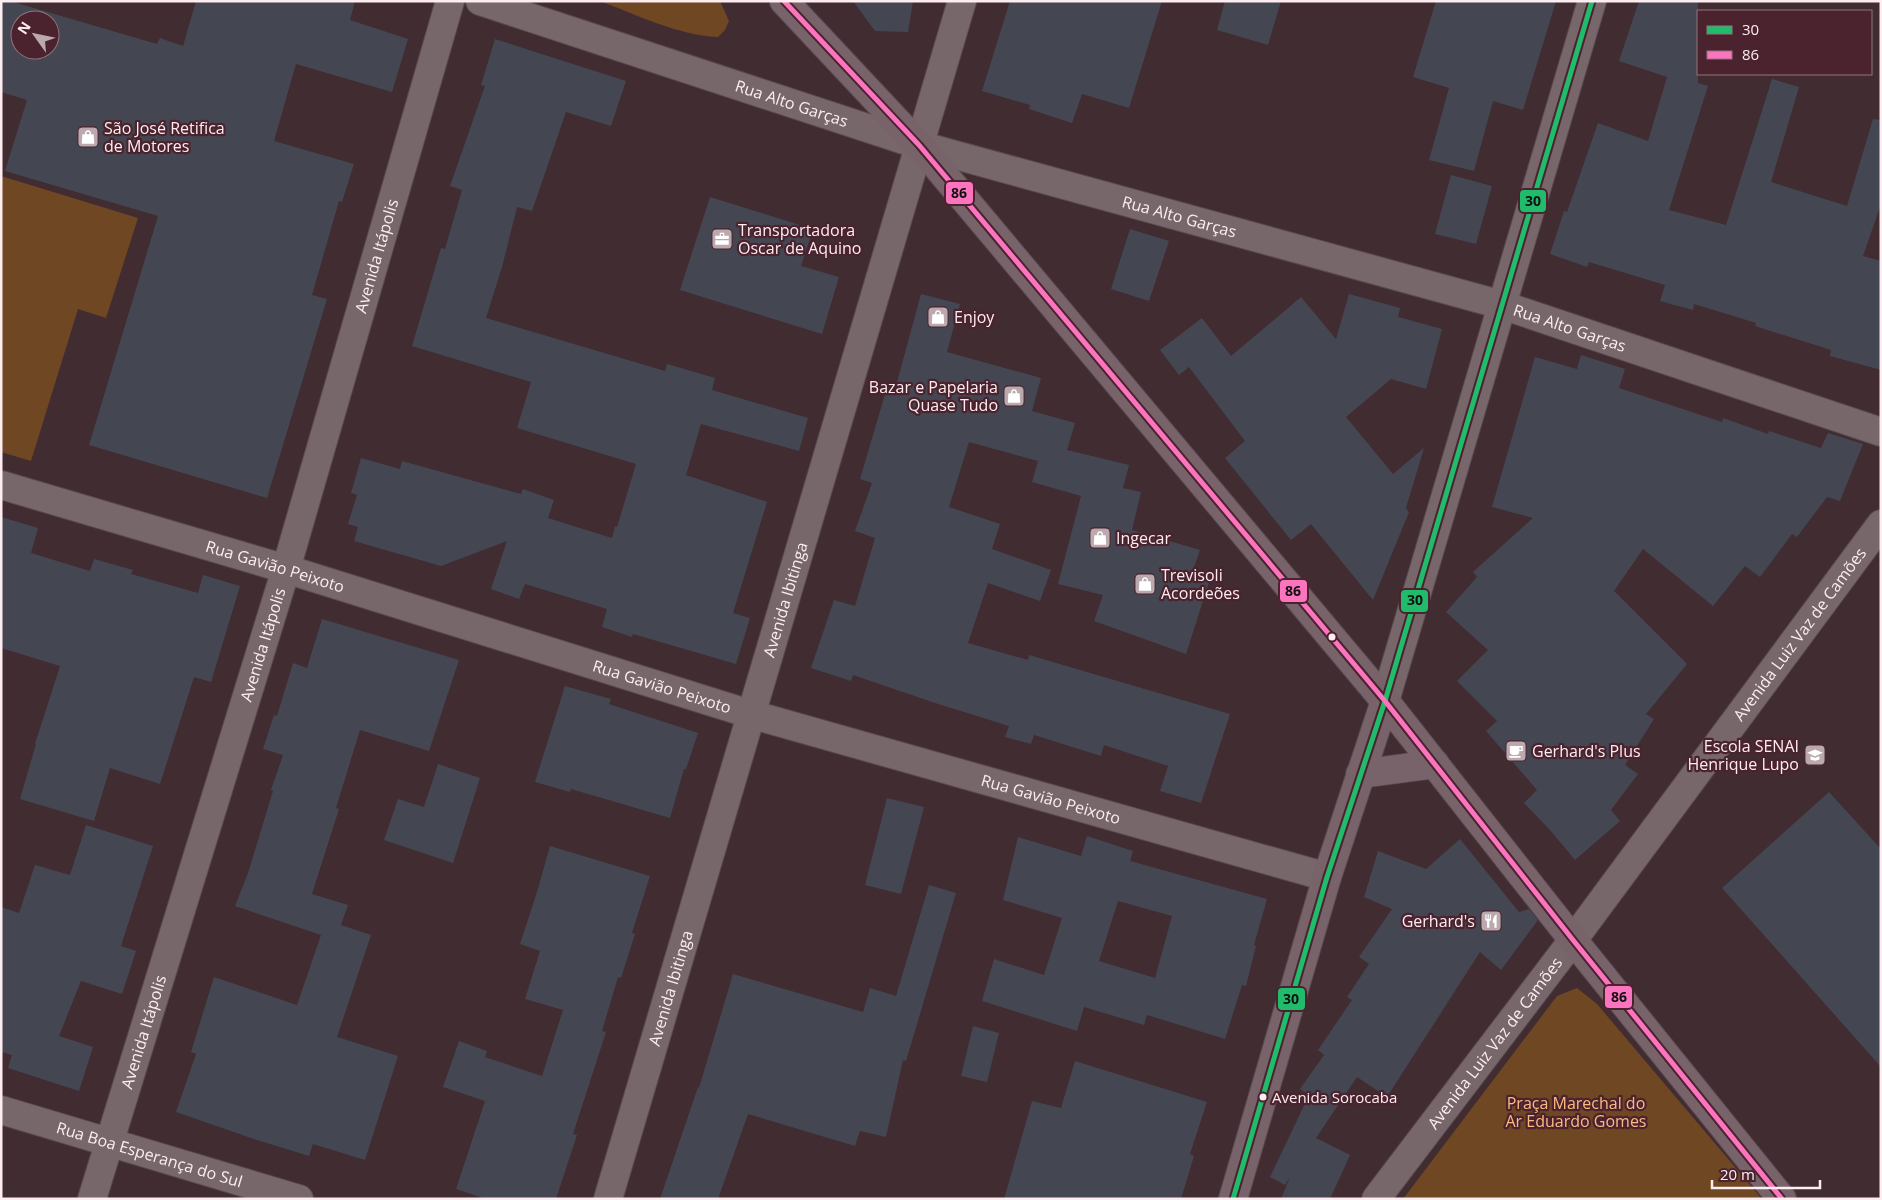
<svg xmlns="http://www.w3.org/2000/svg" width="1882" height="1200" font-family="'Open Sans',sans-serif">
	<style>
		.green { fill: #704723 }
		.building { fill: #444751; fill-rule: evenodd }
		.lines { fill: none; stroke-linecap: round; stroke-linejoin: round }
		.street-casing { stroke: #59494e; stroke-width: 30 }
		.secondary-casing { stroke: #59494e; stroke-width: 30 }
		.street { stroke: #77666a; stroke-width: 28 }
		.secondary { stroke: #776369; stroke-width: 28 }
		.bus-1-casing { stroke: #4a232f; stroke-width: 9 }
		.bus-2-casing { stroke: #4a232f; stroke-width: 9 }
		.bus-1 { stroke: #20bc6c; stroke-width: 5 }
		.bus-2 { stroke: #fc73be; stroke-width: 5 }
		.bus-dot { fill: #fdedf0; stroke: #4a232f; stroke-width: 2 }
		.labels { text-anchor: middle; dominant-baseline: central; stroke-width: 4.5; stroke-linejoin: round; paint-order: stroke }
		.bus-label { font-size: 15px; fill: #fdedf0; stroke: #4a232f; text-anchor: start }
		.street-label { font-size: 16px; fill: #fdedf0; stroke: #4a232f }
		.poi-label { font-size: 16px; fill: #fdedf0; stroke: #4a232f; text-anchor: start }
		.park-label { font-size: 16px; fill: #fdba80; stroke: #4a232f }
		.line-badge { stroke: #4a232f; stroke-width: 2 }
		.pale-badge-label { font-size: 14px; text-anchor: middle; font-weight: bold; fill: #111 }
	</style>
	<rect width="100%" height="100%" fill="#412c32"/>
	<!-- green -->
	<g class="green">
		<path d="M600,1H720L729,21L725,30L718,37C677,35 637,15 600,1Z"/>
		<polygon points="1,176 138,218 106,318 78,309 31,461 1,452"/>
		<polygon points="1577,988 1597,1004 1762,1199 1403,1199 1557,996"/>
	</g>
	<!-- building -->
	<g class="building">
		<path d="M1,1H10L157,44L160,38L183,46L196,1H355L350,20L408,39L392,92L296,64L274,141L354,164L342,202L339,201L312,295L327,299L267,498L89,445L158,216L5,171L27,100L1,92ZM20,20H50V50H20Z"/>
		<polygon points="853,1 913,1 908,32 875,31"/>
		<polygon points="1010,1 1162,1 1129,108 1082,94 1072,123 1029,109 1030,105 982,91"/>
		<polygon points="1225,1 1281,1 1268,45 1217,30"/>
		<polygon points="1436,1 1556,1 1523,110 1493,101 1474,171 1429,160 1449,88 1413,77"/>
		<polygon points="1639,1 1698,1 1698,83 1708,86 1669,210 1726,225 1772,79 1799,87 1771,182 1847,206 1873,119 1881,120 1881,204 1863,256 1881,261 1881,370 1830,356 1831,350 1755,326 1756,323 1694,304 1693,310 1660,301 1665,285 1589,262 1587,267 1550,254 1564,211 1567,212 1598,123 1648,141 1667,77 1619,61"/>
		<polygon points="495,39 626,81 611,126 566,112 532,211 517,207 502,267 486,318 665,371 667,364 715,378 712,390 808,418 799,451 701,424 686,475 767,502 733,613 750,618 736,664 633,634 632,637 602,627 607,609 525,584 519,599 491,589 507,541 441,566 354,541 358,527 348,524 357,495 351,493 361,458 400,469 402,461 521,494 523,489 554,500 548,518 612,538 615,526 617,527 636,464 517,428 531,382 412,346 441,248 445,249 462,190 450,186 485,86 481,85"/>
		<polygon points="1451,175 1492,186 1476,244 1435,234"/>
		<polygon points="710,197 813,229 801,266 839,277 822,334 680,290"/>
		<polygon points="1130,229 1169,241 1149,301 1111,289"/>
		<polygon points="921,294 960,304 947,352 1041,378 1032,411 1075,423 1067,450 1129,465 1123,488 1141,492 1132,530 1200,550 1191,576 1209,582 1186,654 1094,621 1103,595 1058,584 1081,496 1032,482 1038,461 969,442 949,507 1000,524 992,549 1051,570 1040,601 988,583 968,643 1028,660 1029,655 1230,714 1201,803 1160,791 1168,766 1104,745 1101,756 1034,735 1031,744 1005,737 1009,726 935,703 853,675 851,681 811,668 834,600 855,606 875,538 855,531 872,483 860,479 886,391 894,393"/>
		<polygon points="1349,294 1400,308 1398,317 1442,329 1426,389 1391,379 1346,417 1393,474 1424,448 1406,508 1409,512 1373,600 1311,524 1291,540 1225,458 1245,441 1189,367 1179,375 1160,350 1202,318 1231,356 1301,297 1336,339"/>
		<polygon points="1581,355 1625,369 1619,388 1722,422 1723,418 1768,434 1769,431 1821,448 1828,433 1863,444 1840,501 1827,497 1797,537 1792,534 1760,577 1745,566 1713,606 1643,549 1614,591 1687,664 1646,714 1654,719 1625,765 1638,774 1611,810 1620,821 1575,860 1550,830 1524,803 1537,790 1486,731 1497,721 1457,681 1488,650 1446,612 1477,577 1473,572 1533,518 1492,507 1535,357 1577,369"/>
		<polygon points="1,517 38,528 31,553 90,571 94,559 133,570 131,574 198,593 203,575 240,586 211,682 194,677 160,784 110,768 94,821 20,799 36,744 35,744 60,666 1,648"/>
		<polygon points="322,619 459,660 429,751 360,730 336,808 339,809 312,894 348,905 341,925 371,935 337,1037 398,1056 365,1160 313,1144 309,1156 254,1139 176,1112 196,1054 191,1052 214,977 297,1005 321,935 235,906 248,873 273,791 271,790 283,755 263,749 274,715 277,716 293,663 307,668"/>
		<polygon points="565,686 611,699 609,704 698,733 686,769 684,769 670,818 571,789 570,792 535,782"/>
		<polygon points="438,764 480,778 453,863 384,840 398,799 424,807"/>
		<polygon points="1829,792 1881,849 1881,1067 1722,888"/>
		<polygon points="887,798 924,807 901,894 865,885"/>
		<polygon points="86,825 153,846 121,946 136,951 122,994 81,981 59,1036 93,1047 79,1091 8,1068 12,1055 1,1052 1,907 19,913 35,865 70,875"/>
		<path d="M1087,836L1133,851L1130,861L1267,899L1254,945L1256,946L1246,986L1242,985L1225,1039L1147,1015L1144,1025L1084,1007L1077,1031L982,1001L994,959L1044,975L1062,918L1003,900L1018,837L1081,856ZM1118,901L1172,916L1155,978L1099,961Z"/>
		<polygon points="1460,839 1519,912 1529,909 1538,920 1501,970 1480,952 1387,1097 1357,1077 1316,1138 1350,1155 1330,1199 1281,1199 1290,1177 1285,1185 1270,1177 1309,1095 1300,1089 1324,1055 1318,1050 1352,1000 1347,997 1369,964 1359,957 1392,909 1364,897 1378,851 1426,869"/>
		<polygon points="550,846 650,876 632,933 635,934 621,978 618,977 602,1031 606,1032 573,1134 577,1135 556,1199 486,1199 456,1189 485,1101 443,1087 459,1041 487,1051 485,1057 542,1076 563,1010 525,999 540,951 520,944 537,892"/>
		<polygon points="929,885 956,893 906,1061 903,1060 886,1137 860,1131 855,1146 748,1114 718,1199 660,1199 698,1087 699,1088 733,974 863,1012 870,988 896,996"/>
		<polygon points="973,1026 999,1033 987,1082 961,1076"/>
		<polygon points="1075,1061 1207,1102 1190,1154 1194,1156 1181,1199 1004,1199 1032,1101 1061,1108"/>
	</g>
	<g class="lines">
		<!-- street casing -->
		<g class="street-casing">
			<g id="street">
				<path id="s1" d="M480,1L919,145L1502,305L1881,432"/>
				<path id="s2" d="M1,485L286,569L750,714L1327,877"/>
				<polyline points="1385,701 1592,1"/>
				<path id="s3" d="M1,1110L299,1199"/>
				<path id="s4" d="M92,1199L286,569L450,1"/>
				<path id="s5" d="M608,1199L962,1"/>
				<path id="s6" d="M1376,1199L1573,940L1881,524"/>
			</g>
		</g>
		<!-- secondary casing -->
		<g class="secondary-casing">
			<g id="secondary">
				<polyline points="784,1 919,145 1385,701 1573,940 1782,1199"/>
				<polyline points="1360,774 1435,764"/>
				<polyline points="1233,1199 1327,877 1385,701"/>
			</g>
		</g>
		<!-- street -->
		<use href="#street" class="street"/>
		<!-- secondary -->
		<use href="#secondary" class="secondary"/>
		<!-- bus-1 casing -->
		<g class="bus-1-casing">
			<polyline id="bus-1" points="1233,1199 1327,877 1385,701 1592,1"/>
		</g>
		<!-- bus-2 casing -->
		<g class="bus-2-casing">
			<polyline id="bus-2" points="784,1 919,145 1385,701 1573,940 1782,1199"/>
		</g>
		<!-- bus-1 -->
		<use href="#bus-1" class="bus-1"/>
		<!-- bus-2 -->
		<use href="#bus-2" class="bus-2"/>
	</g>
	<!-- icons -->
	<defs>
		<g id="shop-square" transform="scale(1.125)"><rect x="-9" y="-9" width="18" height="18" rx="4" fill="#bba9ae" stroke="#4a232f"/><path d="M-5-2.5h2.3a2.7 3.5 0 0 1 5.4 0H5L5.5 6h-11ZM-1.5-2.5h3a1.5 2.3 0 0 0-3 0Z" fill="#fff"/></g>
		<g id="office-square" transform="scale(1.125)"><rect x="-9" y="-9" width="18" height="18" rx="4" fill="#bba9ae" stroke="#4a232f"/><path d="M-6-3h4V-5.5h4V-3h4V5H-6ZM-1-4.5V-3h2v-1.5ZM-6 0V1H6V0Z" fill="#fff"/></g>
		<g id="cafe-square" transform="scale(1.125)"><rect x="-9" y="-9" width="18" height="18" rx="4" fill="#bba9ae" stroke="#4a232f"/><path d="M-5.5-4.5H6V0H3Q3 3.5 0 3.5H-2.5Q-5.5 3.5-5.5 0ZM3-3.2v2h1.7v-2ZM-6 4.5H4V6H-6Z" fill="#fff"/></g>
		<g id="university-square" transform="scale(1.125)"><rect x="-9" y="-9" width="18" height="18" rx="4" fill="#bba9ae" stroke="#4a232f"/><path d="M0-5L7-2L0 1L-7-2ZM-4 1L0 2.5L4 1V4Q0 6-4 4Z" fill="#fff"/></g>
		<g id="restaurant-square" transform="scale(1.125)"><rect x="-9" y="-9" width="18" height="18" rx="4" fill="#bba9ae" stroke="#4a232f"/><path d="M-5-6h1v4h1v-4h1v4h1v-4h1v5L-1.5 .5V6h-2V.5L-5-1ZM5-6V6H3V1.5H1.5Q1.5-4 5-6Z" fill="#fff"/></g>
	</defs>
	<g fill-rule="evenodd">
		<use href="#shop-square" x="88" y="137"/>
		<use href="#office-square" x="722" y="239"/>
		<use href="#shop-square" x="938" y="317"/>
		<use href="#shop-square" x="1014" y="396"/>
		<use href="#shop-square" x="1100" y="538"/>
		<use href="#shop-square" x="1145" y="584"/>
		<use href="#cafe-square" x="1516" y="751"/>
		<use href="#university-square" x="1815" y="755"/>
		<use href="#restaurant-square" x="1491" y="921"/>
	</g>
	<!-- markers -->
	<g class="bus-dot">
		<circle cx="1332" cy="637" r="4.5"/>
		<circle cx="1263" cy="1097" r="4.5"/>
	</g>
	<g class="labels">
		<!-- bus labels -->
		<g class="bus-label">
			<text x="1272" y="1097">Avenida Sorocaba</text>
		</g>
		<!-- street labels -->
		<g class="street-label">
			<text stroke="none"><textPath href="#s1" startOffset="328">Rua Alto Garças</textPath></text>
			<text stroke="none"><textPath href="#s1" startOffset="732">Rua Alto Garças</textPath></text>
			<text stroke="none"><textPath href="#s4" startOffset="985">Avenida Itápolis</textPath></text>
			<text stroke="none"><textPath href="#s1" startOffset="1138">Rua Alto Garças</textPath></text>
			<text stroke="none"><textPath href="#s2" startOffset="286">Rua Gavião Peixoto</textPath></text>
			<text stroke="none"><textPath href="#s5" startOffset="625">Avenida Ibitinga</textPath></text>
			<text stroke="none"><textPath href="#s6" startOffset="706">Avenida Luiz Vaz de Camões</textPath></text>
			<text stroke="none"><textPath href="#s4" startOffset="580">Avenida Itápolis</textPath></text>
			<text stroke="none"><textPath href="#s2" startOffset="691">Rua Gavião Peixoto</textPath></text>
			<text stroke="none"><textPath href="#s2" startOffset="1096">Rua Gavião Peixoto</textPath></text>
			<text stroke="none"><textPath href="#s5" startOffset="220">Avenida Ibitinga</textPath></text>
			<text stroke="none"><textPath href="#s4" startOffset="175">Avenida Itápolis</textPath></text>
			<text stroke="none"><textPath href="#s6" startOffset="196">Avenida Luiz Vaz de Camões</textPath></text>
			<text stroke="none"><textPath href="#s3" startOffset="155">Rua Boa Esperança do Sul</textPath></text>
		</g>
		<!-- poi labels -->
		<g class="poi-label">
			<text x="104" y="128">São José Retifica<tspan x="104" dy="18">de Motores</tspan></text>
			<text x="738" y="230">Transportadora<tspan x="738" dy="18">Oscar de Aquino</tspan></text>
			<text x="954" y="317">Enjoy</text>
			<text x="998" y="387" text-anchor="end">Bazar e Papelaria<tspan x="998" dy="18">Quase Tudo</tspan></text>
			<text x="1116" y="538">Ingecar</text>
			<text x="1161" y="575">Trevisoli<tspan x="1161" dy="18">Acordeões</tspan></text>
			<text x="1799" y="746" text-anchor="end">Escola SENAI<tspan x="1799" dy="18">Henrique Lupo</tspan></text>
			<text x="1532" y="751">Gerhard's Plus</text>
			<text x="1475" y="921" text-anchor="end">Gerhard's</text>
		</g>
		<!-- park labels -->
		<g class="park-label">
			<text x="1576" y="1103">Praça Marechal do<tspan x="1576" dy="18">Ar Eduardo Gomes</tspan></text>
		</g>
	</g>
	<g class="line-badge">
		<rect x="945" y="181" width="29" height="24" rx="5" fill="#fc73be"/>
		<rect x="1519" y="189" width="28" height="24" rx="5" fill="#20bc6c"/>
		<rect x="1279" y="579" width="29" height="24" rx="5" fill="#fc73be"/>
		<rect x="1400" y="589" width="29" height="24" rx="5" fill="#20bc6c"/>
		<rect x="1604" y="985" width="29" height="24" rx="5" fill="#fc73be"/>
		<rect x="1277" y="987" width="29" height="24" rx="5" fill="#20bc6c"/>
	</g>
	<g class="pale-badge-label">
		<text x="959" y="198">86</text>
		<text x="1533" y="206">30</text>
		<text x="1293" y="596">86</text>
		<text x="1415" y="605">30</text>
		<text x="1619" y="1002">86</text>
		<text x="1291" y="1004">30</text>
	</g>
	<!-- border -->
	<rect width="1882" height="1200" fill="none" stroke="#fdedf0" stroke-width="5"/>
	<!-- legend -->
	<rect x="1697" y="10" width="175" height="65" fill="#4a232f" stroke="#92747c"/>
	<rect x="1707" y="26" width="25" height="8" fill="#20bc6c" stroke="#92747c"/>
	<text x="1742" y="35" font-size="15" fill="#fdedf0">30</text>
	<rect x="1707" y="51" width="25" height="8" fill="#fc73be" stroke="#92747c"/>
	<text x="1742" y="60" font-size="15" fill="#fdedf0">86</text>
	<!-- north arrow -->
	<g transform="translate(35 35) rotate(303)"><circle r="24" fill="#4a232f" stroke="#92747c"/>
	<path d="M0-4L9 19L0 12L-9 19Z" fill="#bba9ae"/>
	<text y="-8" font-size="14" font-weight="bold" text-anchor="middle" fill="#fdedf0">N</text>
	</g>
	<!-- scale -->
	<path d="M1712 1180v8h108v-8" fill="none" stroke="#fdedf0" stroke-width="2.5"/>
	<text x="1720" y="1180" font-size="15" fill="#fdedf0" stroke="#4a232f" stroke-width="4" paint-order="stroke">20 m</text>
</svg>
